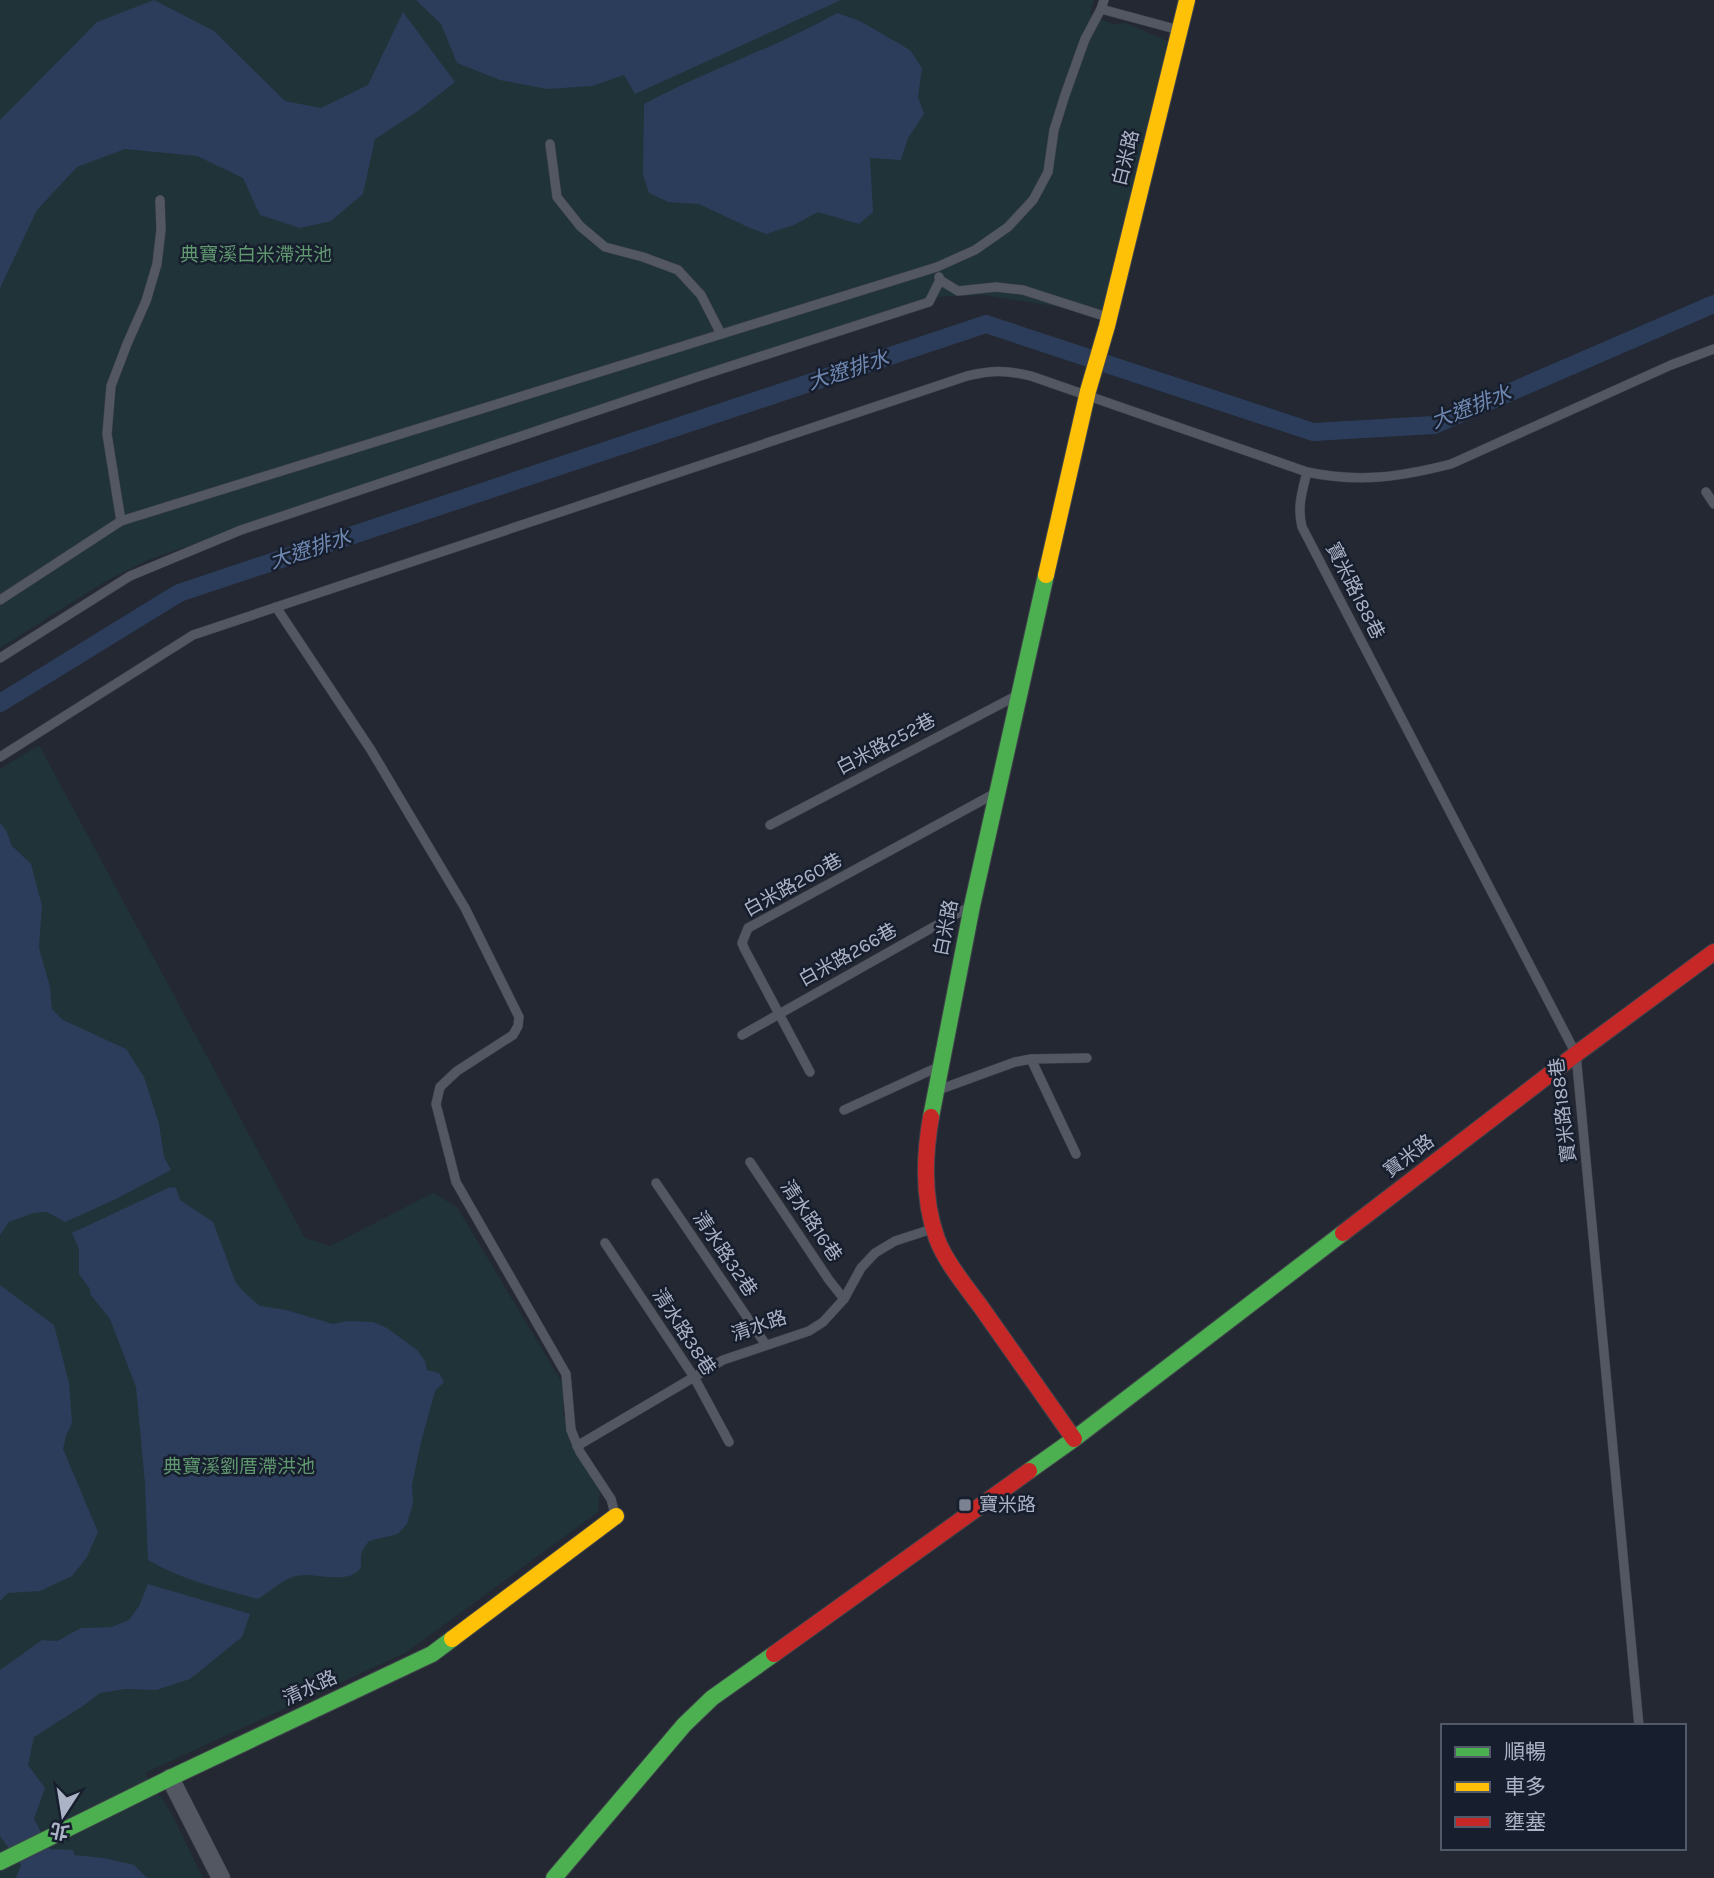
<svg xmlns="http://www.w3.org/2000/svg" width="1714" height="1878" font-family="Karla,'Noto Sans TC',sans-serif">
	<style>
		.green { fill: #203338 }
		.water { fill: #2c3d5b }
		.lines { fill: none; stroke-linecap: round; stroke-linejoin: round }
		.canal { stroke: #2c3d5b; stroke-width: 18 }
		.lane-casing { stroke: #40434b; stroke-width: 10 }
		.street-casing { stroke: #40434b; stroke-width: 19 }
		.fast-casing { stroke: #40434b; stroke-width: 18 }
		.slow-casing { stroke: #40434b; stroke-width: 18 }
		.jam-casing { stroke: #40434b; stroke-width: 18 }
		.lane { stroke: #525761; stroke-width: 9 }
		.street { stroke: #525761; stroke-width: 18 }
		.fast { stroke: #4caf50; stroke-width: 16 }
		.slow { stroke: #ffc107; stroke-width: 16 }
		.jam { stroke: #c62828; stroke-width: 16 }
		.poi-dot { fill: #7b8292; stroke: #171e2d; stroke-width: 2.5 }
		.labels { text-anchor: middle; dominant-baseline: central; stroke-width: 5; stroke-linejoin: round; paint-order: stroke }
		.street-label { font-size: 19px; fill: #abb3c6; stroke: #171e2d }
		.park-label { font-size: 19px; fill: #609870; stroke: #171e2d }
		.poi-label { font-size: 19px; fill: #abb3c6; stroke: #171e2d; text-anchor: start }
		.water-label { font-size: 21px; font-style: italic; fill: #6f88b2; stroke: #171e2d }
	</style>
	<rect width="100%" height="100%" fill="#232832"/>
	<!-- green -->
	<g class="green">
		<polygon points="0,0 1094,0 1090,14 1112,24 1126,23 1167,41 1107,315 985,295 933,297 150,559 106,581 0,648"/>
		<polygon points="39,745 305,1238 330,1246 433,1193 457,1207 563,1384 563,1413 580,1459 600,1491 598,1512 407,1652 145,1773 172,1814 203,1878 0,1878 0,769"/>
	</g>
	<!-- water -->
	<g class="water">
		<polygon points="154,0 214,31 285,101 321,108 368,85 403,12 455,82 418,111 375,139 363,194 331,221 300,228 260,215 243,178 197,156 125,149 77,167 37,210 0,288 0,120 97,22"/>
		<polygon points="416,0 841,0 635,94 624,75 592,86 547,89 500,80 457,63 441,24"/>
		<path d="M837,13L860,21L910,50L922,68L918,97L924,114L908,138L901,160L870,158L873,212L859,224L818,212L794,225L766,234L750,228L699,204L668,202L649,193L643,175L644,104C707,70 775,48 837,13Z"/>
		<polygon points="0,823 6,830 12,846 31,864 42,906 39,948 50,987 52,1009 63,1020 126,1049 144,1077 159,1124 164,1157 171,1170 114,1200 65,1222 47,1212 33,1213 9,1222 0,1235"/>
		<path d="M170,1187L176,1188L180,1200L213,1222L236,1283L246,1294L260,1306L286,1310L333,1324L347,1321L373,1322L387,1328L417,1350L425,1361L427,1370L439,1373L444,1382L435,1391L421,1442L412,1485L413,1503L407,1524L398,1534L369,1541C366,1545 362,1550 361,1555C360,1560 363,1565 359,1570C347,1583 321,1575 306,1575C285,1575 275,1589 258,1599C221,1589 182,1580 148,1560L145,1483L136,1387L110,1319L90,1294V1289L79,1274V1249L72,1233Z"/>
		<polygon points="0,1285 54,1325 69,1383 72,1423 66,1436 63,1449 98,1532 87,1557 72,1576 40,1591 8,1593 0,1601"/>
		<polygon points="148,1584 250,1614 242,1637 190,1679 156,1690 125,1689 100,1693 83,1706 34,1737 28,1765 45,1788 34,1819 50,1849 73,1850 74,1855 104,1858 134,1865 147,1878 16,1878 21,1865 0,1836 0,1670 42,1640 57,1641 81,1628 112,1627 129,1620 139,1606"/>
	</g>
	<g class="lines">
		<!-- canal -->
		<polyline class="canal" points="0,703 179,593 986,324 1313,432 1434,425 1714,304"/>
		<!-- lane casing -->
		<g class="lane-casing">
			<g id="lane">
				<polyline points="1101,9 1179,30"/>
				<polyline points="550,144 557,197 580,226 605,247 643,257 678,270 701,295 721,334"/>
				<polyline points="939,277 940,280 958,291 996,287 1023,290 1107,317"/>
				<path d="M1307,472C1302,492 1297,507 1302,527L1576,1054L1639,1726"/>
				<polyline points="1706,492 1714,504"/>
				<polyline points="121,521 107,434 111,386 127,344 146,301 157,264 161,230 160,200"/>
				<polyline points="0,600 121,521 937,267 975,250 1008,227 1033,200 1048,172 1054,130 1065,95 1085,39 1101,9 1104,0"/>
				<polyline points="276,607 371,750 465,908 519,1017 518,1026 513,1035 457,1071 440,1087 436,1104 456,1182 566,1374 571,1430 580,1452 611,1499 615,1514"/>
				<polyline points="0,658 130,576 241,530 697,377 929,302 940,280"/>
				<path d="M0,757L193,635L967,376C992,370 1006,370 1031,376L1307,472C1359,483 1400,477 1451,464L1671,365L1714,349"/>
				<polyline points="770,825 1014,697"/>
				<polyline points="742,1035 967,908"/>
				<polyline points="1031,1059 1076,1154"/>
				<polyline points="810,1072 745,950 742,943 748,928 992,795"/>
				<polyline points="941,1089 1015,1062 1031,1059 1087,1058"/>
				<polyline points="844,1110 938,1067"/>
				<polyline points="750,1162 829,1280 844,1299"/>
				<polyline points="656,1183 766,1345"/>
				<polyline points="605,1243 694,1377 729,1442"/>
				<polyline points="577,1446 723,1360 809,1331 823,1322 844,1299 861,1268 875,1253 895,1241 932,1229"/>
			</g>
		</g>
		<!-- street casing -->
		<g class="street-casing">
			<polyline id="street" points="170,1778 221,1878"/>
		</g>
		<!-- fast casing -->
		<g class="fast-casing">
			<g id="fast">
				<polyline points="931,1117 972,906 1046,575"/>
				<polyline points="1029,1471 1074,1439 1343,1233"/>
				<polyline points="0,1862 170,1778 432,1654 452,1639"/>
				<polyline points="554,1878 684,1725 712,1698 774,1654"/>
			</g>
		</g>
		<!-- slow casing -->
		<g class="slow-casing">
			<g id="slow">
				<polyline points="1046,575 1088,391 1107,326 1187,0"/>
				<polyline points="452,1639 616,1516"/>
			</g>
		</g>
		<!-- jam casing -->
		<g class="jam-casing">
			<g id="jam">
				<path d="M931,1117C924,1157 923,1201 937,1239C945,1261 967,1288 981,1307C1012,1351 1043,1395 1074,1439"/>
				<polyline points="1343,1233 1576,1054 1714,952"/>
				<polyline points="774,1654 1029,1471"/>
			</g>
		</g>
		<!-- lane -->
		<use href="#lane" class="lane"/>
		<!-- street -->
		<use href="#street" class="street"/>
		<!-- fast -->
		<use href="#fast" class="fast"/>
		<!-- slow -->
		<use href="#slow" class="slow"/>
		<!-- jam -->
		<use href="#jam" class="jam"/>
	</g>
	<!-- markers -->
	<rect class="poi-dot" x="958" y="1498" width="14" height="14" rx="3.5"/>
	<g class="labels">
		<!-- street labels -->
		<g class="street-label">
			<text transform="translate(1126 158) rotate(-76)">白米路</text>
			<text transform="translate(1355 591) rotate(63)">寶米路188巷</text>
			<text transform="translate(886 744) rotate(-28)">白米路252巷</text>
			<text transform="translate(793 885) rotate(-29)">白米路260巷</text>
			<text transform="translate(946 928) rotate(-79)">白米路</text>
			<text transform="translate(848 955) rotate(-29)">白米路266巷</text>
			<text transform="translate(1563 1110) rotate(-97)">寶米路188巷</text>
			<text transform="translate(1409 1156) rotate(-37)">寶米路</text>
			<text transform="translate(811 1221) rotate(56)">清水路16巷</text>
			<text transform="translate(725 1254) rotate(56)">清水路32巷</text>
			<text transform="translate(759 1326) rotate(-19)">清水路</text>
			<text transform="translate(684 1332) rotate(57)">清水路38巷</text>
			<text transform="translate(310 1688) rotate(-25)">清水路</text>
		</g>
		<!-- park labels -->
		<g class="park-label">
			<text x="256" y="255">典寶溪白米滯洪池</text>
			<text x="239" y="1467">典寶溪劉厝滯洪池</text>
		</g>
		<!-- poi labels -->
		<g class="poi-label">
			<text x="979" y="1505">寶米路</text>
		</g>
		<!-- water labels -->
		<g class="water-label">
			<text transform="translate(848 370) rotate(-18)">大遼排水</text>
			<text transform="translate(1471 407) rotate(-21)">大遼排水</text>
			<text transform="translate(310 549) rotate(-18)">大遼排水</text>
		</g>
	</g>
	<!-- legend -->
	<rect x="1441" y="1724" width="245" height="126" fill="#171e2d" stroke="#525a6a" stroke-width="2"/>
	<rect x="1455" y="1747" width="35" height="10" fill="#4caf50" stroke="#525a6a" stroke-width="2"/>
	<text x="1504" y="1759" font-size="21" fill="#abb3c6">順暢</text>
	<rect x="1455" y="1782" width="35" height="10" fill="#ffc107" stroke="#525a6a" stroke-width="2"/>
	<text x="1504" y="1794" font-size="21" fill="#abb3c6">車多</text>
	<rect x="1455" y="1817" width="35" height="10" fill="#c62828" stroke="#525a6a" stroke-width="2"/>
	<text x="1504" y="1829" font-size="21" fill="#abb3c6">壅塞</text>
	<!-- north arrow -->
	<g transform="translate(63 1815) rotate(192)" stroke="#171e2d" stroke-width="5" paint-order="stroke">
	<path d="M0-5L12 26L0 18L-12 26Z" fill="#abb3c6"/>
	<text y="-10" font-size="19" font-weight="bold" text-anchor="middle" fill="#abb3c6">北</text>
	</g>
</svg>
